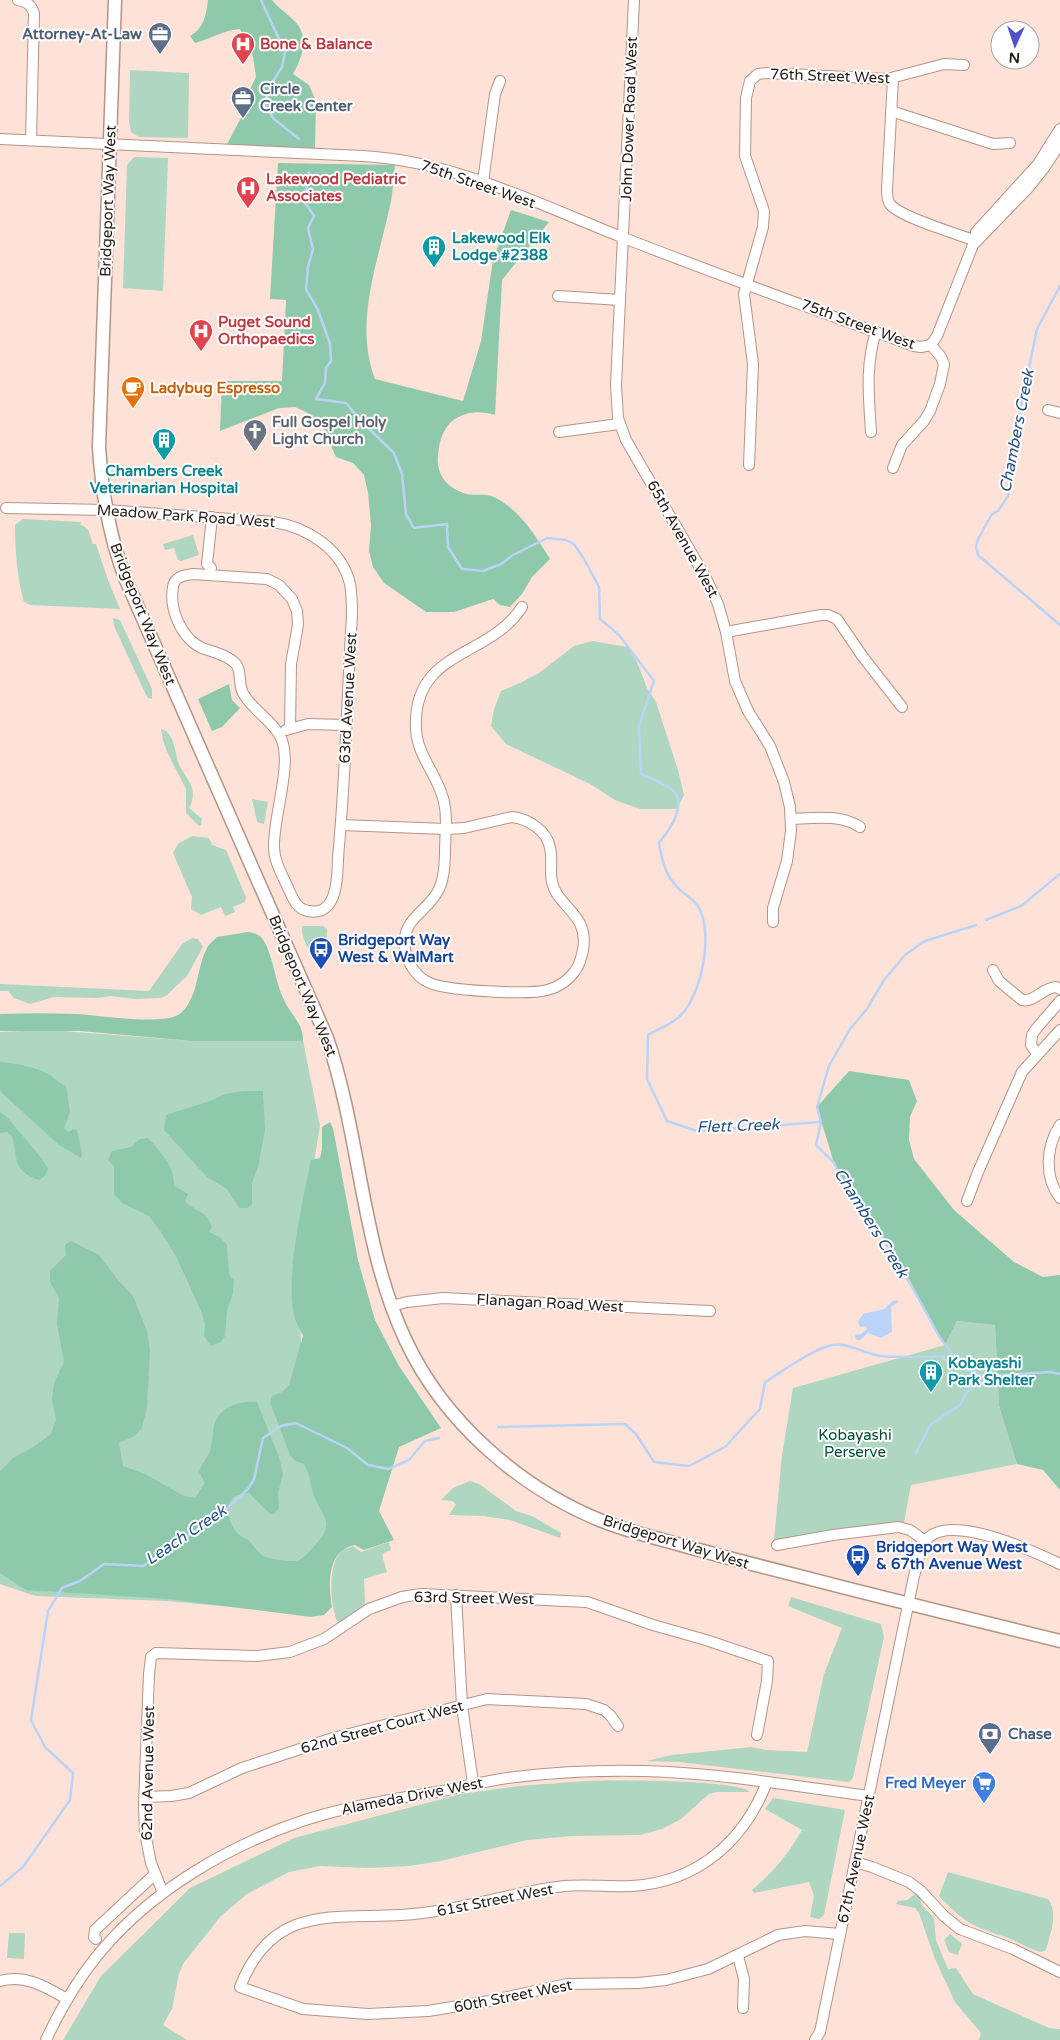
<svg xmlns="http://www.w3.org/2000/svg" width="1060" height="2040" font-family="'Varela Round',sans-serif">
	<style>
		.green { fill: #aed6c1 }
		.forest { fill: #8fc9ac }
		.water { fill: #b9d4f8 }
		.lines { fill: none; stroke-linecap: round; stroke-linejoin: round }
		.stream { stroke: #b9d4f8; stroke-width: 2.5 }
		.minor-casing { stroke: #b49487; stroke-width: 12 }
		.major-casing { stroke: #b49487; stroke-width: 15 }
		.minor { stroke: #fff; stroke-width: 10 }
		.major { stroke: #fff; stroke-width: 12 }
		.labels { text-anchor: middle; dominant-baseline: central; stroke-width: 4; stroke-linejoin: round; paint-order: stroke }
		.service-label { font-size: 15px; font-weight: bold; fill: #4e5e75; stroke: #fff; text-anchor: start }
		.health-label { font-size: 15px; font-weight: bold; fill: #be3a42; stroke: #fff; text-anchor: start }
		.street-label { font-size: 15px; fill: #271b16; stroke: #fff }
		.culture-label { font-size: 15px; font-weight: bold; fill: #0d838f; stroke: #fff; text-anchor: start }
		.food-label { font-size: 15px; font-weight: bold; fill: #c56008; stroke: #fff; text-anchor: start }
		.worship-label { font-size: 15px; font-weight: bold; fill: #5b616d; stroke: #fff; text-anchor: start }
		.transit-label { font-size: 15px; font-weight: bold; fill: #164399; stroke: #fff; text-anchor: start }
		.park-label { font-size: 15px; fill: #004d33; stroke: #fff }
		.shop-label { font-size: 15px; font-weight: bold; fill: #366cbe; stroke: #fff; text-anchor: end }
		.water-label { font-size: 16px; font-style: italic; fill: #245186; stroke: #fff }
	</style>
	<rect width="100%" height="100%" fill="#fee2d7"/>
	<!-- green -->
	<g class="green">
		<polygon points="130,70 189,73 188,138 139,137 131,132 129,122"/>
		<polygon points="134,157 168,158 163,291 123,288 127,165"/>
		<path d="M23,519L82,522L80,524L88,529L93,544H96L108,580L120,609L30,605L24,602C17,578 15,550 15,525Z"/>
		<polygon points="193,535 199,555 181,561 178,560 174,548 165,550 163,544"/>
		<polygon points="113,618 120,620 152,689 152,699 148,698 146,695 114,626"/>
		<polygon points="592,641 628,647 637,662 647,688 656,702 678,770 684,795 677,809 640,809 615,800 590,784 506,744 491,726 494,709 501,691 522,682 539,673 574,646"/>
		<path d="M161,729C175,732 175,754 179,765C183,772 188,779 191,785C194,793 193,802 189,808L202,819L201,825L199,826L186,813V789L168,754L163,740Z"/>
		<polygon points="252,799 268,802 264,824 257,822"/>
		<polygon points="192,836 209,838 212,845 226,850 246,897 245,902 233,907 235,912 225,916 221,907 201,915 191,909 192,897 173,853 178,844"/>
		<path d="M302,926H323L327,929L326,955L324,958H316C308,950 301,938 302,926Z"/>
		<polygon points="192,938 198,939 203,947 187,976 167,995 161,998 135,999 111,996 97,998 54,997 30,1004 14,998 8,991 0,991 0,984 149,991 182,944"/>
		<polygon points="50,1030 192,1041 303,1041 320,1126 298,1258 302,1373 335,1542 253,1609 167,1601 35,1596 0,1584 0,1032"/>
		<polygon points="957,1321 995,1325 999,1406 1017,1464 911,1485 903,1528 777,1545 774,1540 782,1455 793,1388 945,1345"/>
		<polygon points="470,1481 479,1484 516,1511 532,1516 561,1533 560,1538 510,1520 483,1516 449,1515 456,1504 452,1501 441,1500 453,1488"/>
		<path d="M389,1542L391,1550L385,1552L382,1555L387,1572L364,1579L365,1605L338,1623C330,1607 328,1568 339,1554C343,1549 348,1548 353,1546L361,1552Z"/>
		<polygon points="791,1597 881,1624 884,1637 853,1778 849,1782 679,1762 646,1761 672,1755 751,1747 766,1750 807,1752 824,1674 842,1628 788,1606"/>
		<path d="M586,1781C610,1780 738,1779 750,1792H717L709,1794L681,1819L662,1829L640,1835L572,1836L527,1840L441,1861L409,1866L368,1868L320,1866L289,1872L247,1894L221,1916L183,1964L179,1974L172,2009L163,2025L187,2040H63L101,1976L190,1888L294,1838L461,1794L519,1786Z"/>
		<path d="M773,1798L845,1810L824,1915L819,1919L810,1917L814,1896L809,1882L754,1893L752,1890C775,1870 787,1856 802,1830L765,1809Z"/>
		<path d="M948,1872L1048,1899C1059,1913 1050,1934 1046,1950L1041,1952C1029,1949 1019,1942 1008,1938C972,1926 966,1924 939,1896Z"/>
		<polygon points="915,1894 921,1898 921,1904 934,1918 936,1940 948,1969 956,1968 973,1994 1049,2028 1060,2029 1060,2040 979,2040 981,2033 955,2002 935,1959 919,1913 915,1908 896,1904 898,1901 907,1900"/>
		<polygon points="9,1933 25,1933 24,1959 7,1958"/>
		<polygon points="950,1934 962,1944 958,1955 949,1952 944,1940"/>
	</g>
	<!-- forest -->
	<g class="forest">
		<path d="M208,0H272C279,9 291,16 298,25C309,41 301,60 293,74L309,85L316,101L315,148L226,146L251,99L250,89L256,77L253,57L240,29C221,31 213,38 195,43L190,36C204,28 206,16 208,0Z"/>
		<path d="M278,163L395,165C393,180 393,196 389,210C377,265 354,324 375,379L463,401L481,341L493,260L511,210L549,222L502,280L495,415C480,411 469,411 455,419C446,424 440,438 439,448C434,471 444,488 467,494C475,496 486,493 494,497C520,510 535,535 550,559L532,577L522,594L510,607L500,605L493,599L454,612H426L384,583L373,567L369,551L371,525L368,493L364,475L353,463L336,457L324,430L310,414L295,407L279,408L220,431L222,381H282L286,300L270,299Z"/>
		<polygon points="229,684 232,700 240,708 222,727 212,731 198,699"/>
		<path d="M248,932C255,933 261,935 264,941C274,959 275,982 284,1000C290,1014 304,1024 303,1041H192L80,1031H0V1014C26,1013 51,1013 77,1014C97,1015 169,1027 182,1012C199,995 196,969 207,948C209,944 214,940 217,937Z"/>
		<path d="M0,1062C16,1063 36,1067 50,1075C56,1079 59,1083 66,1086L70,1112L64,1128L68,1132L73,1129L77,1130L82,1154L81,1158L59,1145L2,1093L0,1090Z"/>
		<polygon points="849,1071 909,1080 917,1101 910,1117 909,1140 914,1159 954,1210 1014,1262 1043,1277 1060,1275 1060,1490 1043,1470 1017,1464 999,1406 995,1325 957,1321 945,1345 869,1215 843,1181 834,1163 817,1107"/>
		<polygon points="243,1091 263,1091 265,1129 258,1167 252,1183 252,1204 247,1208 239,1208 227,1189 207,1177 164,1130 166,1115 213,1100 225,1094"/>
		<path d="M0,1112L7,1117L43,1160L48,1168L45,1176L39,1180C10,1170 19,1157 12,1136L7,1132L0,1133Z"/>
		<path d="M330,1122L333,1128L358,1260L375,1320L399,1366L441,1428L399,1447L379,1511L394,1540L364,1550L355,1545C327,1550 328,1584 332,1607L324,1615L311,1617L168,1599L26,1590L0,1573V1471L14,1457L32,1448L51,1434L56,1420L52,1399L54,1383L64,1362L57,1324L59,1298L50,1282V1271L66,1255L65,1245L71,1241L99,1255L118,1280L133,1296L147,1331L150,1351L147,1407L142,1428L135,1436L119,1443L123,1466L145,1474L184,1496L195,1498L205,1483L199,1472C202,1462 209,1457 211,1447C213,1439 212,1428 216,1420C224,1405 241,1401 257,1402L279,1457L283,1474L278,1493L279,1508L274,1514H270L249,1493C244,1494 238,1494 234,1497C223,1506 230,1527 239,1535C242,1537 246,1538 249,1541C253,1545 257,1551 262,1555C267,1559 293,1563 299,1560C306,1556 311,1550 316,1544C337,1521 321,1517 313,1493C310,1483 310,1474 304,1464L295,1461L290,1455L270,1402L272,1396L282,1392L289,1385L303,1336C301,1331 297,1325 295,1319C284,1281 303,1199 311,1160L320,1158L322,1149V1127Z"/>
		<path d="M148,1138C161,1153 175,1166 174,1186L188,1194L185,1201C197,1214 204,1208 212,1226L209,1232L221,1238L227,1245L229,1274L234,1281L233,1293L227,1310L225,1336L221,1342L211,1346L204,1336L205,1324L201,1311L176,1256L161,1232L149,1216L122,1203L114,1194V1166L108,1160L112,1151L131,1147L140,1139Z"/>
	</g>
	<!-- water -->
	<polygon class="water" points="893,1301 897,1300 899,1302 891,1307 892,1332 881,1338 868,1333 860,1340 856,1340 855,1335 861,1334 867,1329 866,1326 860,1327 858,1322 863,1314 884,1309"/>
	<g class="lines">
		<!-- stream -->
		<g class="stream">
			<polyline points="261,0 285,52 282,67 272,83 265,105 274,119 299,139"/>
			<path d="M309,172L304,201L314,216L308,228L313,249L308,267L306,289L318,310L330,344L331,361L326,368L325,383L316,399L346,403L359,419L394,453L402,474L406,514L414,528L447,524L448,547L462,569L483,571L501,564L513,555L547,538L566,540L574,544L584,559L599,587L600,619L619,635L654,681L639,725L641,774C650,778 661,782 670,788C690,802 670,829 659,843C662,860 665,875 678,888C684,894 693,899 698,906C714,932 702,994 681,1015C673,1024 658,1029 648,1035L647,1079L667,1121L697,1131L821,1122"/>
			<polyline points="1060,286 1037,329 1013,445 1008,496 998,511 992,514 978,539 976,547 978,555 1060,625"/>
			<polyline points="986,920 1021,906 1060,874"/>
			<polyline points="976,925 925,941 905,955 884,980 867,1009 850,1029 829,1066 817,1107 821,1122 816,1145 834,1163 843,1181 869,1215 909,1281 940,1338 963,1367 983,1376 1050,1372 1060,1374"/>
			<path d="M498,1427L625,1424L636,1434L654,1462L689,1466L725,1447L760,1409L765,1382C783,1371 813,1349 832,1345C848,1342 865,1354 881,1356C901,1358 921,1357 942,1356L951,1365L970,1371"/>
			<polyline points="916,1453 930,1425 960,1405 966,1393 988,1377"/>
			<polyline points="0,1886 23,1867 70,1800 73,1773 45,1747 31,1720 48,1611 62,1588 80,1581 104,1564 143,1566 221,1514 248,1489 254,1479 263,1438 281,1426 296,1423 347,1448 368,1465 388,1469 409,1460 425,1441 439,1438"/>
		</g>
		<!-- minor casing -->
		<g class="minor-casing">
			<g id="minor">
				<path d="M18,0C27,2 32,5 34,14L31,140"/>
				<polyline points="634,0 616,385 618,418 626,440 706,578 718,604 726,632 735,681 748,711 770,746 784,782 790,807 791,831 787,861 773,908 773,922"/>
				<path d="M893,79L887,189C887,194 887,200 890,204C899,217 958,234 976,241"/>
				<polyline points="891,111 993,144 1010,143"/>
				<path d="M0,139L363,156C453,161 536,203 619,236C716,274 815,310 914,346L921,347L931,345"/>
				<polyline points="483,182 495,94 500,81"/>
				<polyline points="976,241 976,232 1038,164 1060,129"/>
				<polyline points="558,296 620,300"/>
				<polyline points="931,345 937,336 973,245 1029,187 1044,168 1060,144"/>
				<polyline points="1048,410 1060,413"/>
				<polyline points="559,432 619,424"/>
				<path d="M871,432C869,398 865,365 876,332"/>
				<polyline points="749,465 753,364 744,294 763,227 764,211 745,156 746,98 750,81 758,74 767,73 887,79 944,64 964,65"/>
				<polyline points="893,468 902,445 924,421 930,411 940,384 944,364 941,357 931,345"/>
				<path d="M6,508L106,510L273,522C307,527 342,549 350,584C352,595 352,605 352,616C347,692 346,769 339,846C337,863 339,886 331,901C326,910 318,913 308,911C297,909 293,899 289,890C283,876 274,862 274,847C273,816 294,761 280,736C271,719 252,710 243,693C238,684 242,672 236,664C228,655 213,652 202,648C181,638 169,609 173,587C174,577 184,575 193,574L267,579L279,585L292,599L297,611L298,625L291,664L290,728"/>
				<polyline points="211,568 207,564 212,517"/>
				<polyline points="726,632 821,615 828,615 837,619 863,657 902,707"/>
				<polyline points="286,730 308,724 345,725"/>
				<path d="M512,817C528,819 547,830 550,848C552,856 551,865 551,874C552,908 590,910 583,950C581,958 580,965 575,971C568,981 559,987 547,990C529,995 444,991 428,982C416,977 407,962 405,949C401,917 428,913 439,889C447,872 444,848 446,829L464,828Z"/>
				<path d="M791,819C814,818 841,814 860,827"/>
				<path d="M341,825L446,829C446,816 446,804 441,792C433,770 417,753 416,729C412,649 489,659 522,607"/>
				<path d="M993,970L999,981L1022,1000C1034,1003 1042,988 1056,987L1060,989"/>
				<polyline points="1037,1054 1031,1045 1032,1035 1036,1029 1060,1001"/>
				<path d="M1060,1125C1046,1146 1044,1177 1060,1198"/>
				<polyline points="967,1201 978,1172 1022,1072 1060,1030"/>
				<polyline points="392,1306 407,1302 443,1298 710,1311"/>
				<polyline points="777,1545 833,1535 898,1527 910,1530 925,1541"/>
				<polyline points="456,1595 462,1706 473,1783"/>
				<path d="M767,1782C744,1841 698,1882 632,1886C609,1887 586,1884 564,1886C519,1891 475,1906 430,1912C352,1925 277,1892 240,1987L303,2009L368,2014L428,2011L489,2001L567,1984L639,1983L666,1980L708,1969L778,1935L805,1931L840,1934"/>
				<polyline points="145,1797 171,1796 189,1793 242,1768 285,1754 333,1738 487,1699 586,1704 604,1710 610,1715 618,1726"/>
				<polyline points="855,1862 872,1867 909,1882 921,1891 944,1916 960,1929 1013,1949 1060,1972"/>
				<polyline points="163,1893 151,1863 145,1833 144,1805 149,1674 151,1657 156,1653 257,1656 290,1652 324,1639 369,1609 402,1597 421,1594 587,1602 653,1625 706,1640 768,1661 767,1681 757,1735"/>
				<polyline points="96,1939 94,1937 95,1930 155,1874"/>
				<polyline points="738,1956 744,1979 743,2008"/>
				<path d="M0,1981C26,1974 46,1987 67,1999"/>
				<path d="M46,2040C61,2008 79,1977 102,1950C153,1890 228,1846 302,1821C347,1806 395,1799 442,1791C466,1786 490,1780 515,1777C557,1772 601,1770 644,1771C719,1773 795,1786 869,1796"/>
				<path d="M815,2040L820,2032L914,1576C918,1565 919,1545 929,1537C955,1515 1033,1551 1060,1564"/>
			</g>
		</g>
		<!-- major casing -->
		<g class="major-casing">
			<path id="major" d="M115,0L99,447C102,493 109,537 126,580L327,1038C361,1137 361,1246 406,1341C444,1422 520,1488 602,1521C630,1532 660,1539 688,1547C728,1558 767,1568 807,1578C891,1600 976,1620 1060,1641"/>
		</g>
		<!-- minor -->
		<use href="#minor" class="minor"/>
		<!-- major -->
		<use href="#major" class="major"/>
	</g>
	<!-- icons -->
	<defs>
		<g id="office-pin" transform="scale(1.25)"><path d="M0 17L-7.5 6A9.5 9.5 0 1 1 7.5 6Z" fill="#5c6f8a" stroke="#fff"/><path d="M-6-3h4V-5.5h4V-3h4V5H-6ZM-1-4.5V-3h2v-1.5ZM-6 0V1H6V0Z" fill="#fff"/></g>
		<g id="hospital-pin" transform="scale(1.25)"><path d="M0 17L-7.5 6A9.5 9.5 0 1 1 7.5 6Z" fill="#e0444e" stroke="#fff"/><path d="M-5-5h3v3.5h4V-5h3V5h-3V1.5h-4V5h-3Z" fill="#fff"/></g>
		<g id="building-pin" transform="scale(1.25)"><path d="M0 17L-7.5 6A9.5 9.5 0 1 1 7.5 6Z" fill="#0f9aa8" stroke="#fff"/><path d="M-4-6H4V6H1V3H-1V6H-4ZM-2.5-4.3h1.7v1.8h-1.7ZM.8-4.3h1.7v1.8H.8ZM-2.5-1h1.7V.8h-1.7ZM.8-1h1.7V.8H.8Z" fill="#fff"/></g>
		<g id="cafe-pin" transform="scale(1.25)"><path d="M0 17L-7.5 6A9.5 9.5 0 1 1 7.5 6Z" fill="#e8710a" stroke="#fff"/><path d="M-5.5-4.5H6V0H3Q3 3.5 0 3.5H-2.5Q-5.5 3.5-5.5 0ZM3-3.2v2h1.7v-2ZM-6 4.5H4V6H-6Z" fill="#fff"/></g>
		<g id="church-pin" transform="scale(1.25)"><path d="M0 17L-7.5 6A9.5 9.5 0 1 1 7.5 6Z" fill="#6b7280" stroke="#fff"/><path d="M-1.2-6h2.4v3.5h3.3v2.4h-3.3V6h-2.4V-.1h-3.3v-2.4h3.3Z" fill="#fff"/></g>
		<g id="bus-pin" transform="scale(1.25)"><path d="M0 17L-7.5 6A9.5 9.5 0 1 1 7.5 6Z" fill="#1a4fb4" stroke="#fff"/><path d="M-5-6H5V4H4V6H2V4H-2V6H-4V4H-5ZM-3.5-4V0h7V-4ZM-3.5 1.2v1.5H-2V1.2ZM2 1.2v1.5H3.5V1.2Z" fill="#fff"/></g>
		<g id="bank-pin" transform="scale(1.25)"><path d="M0 17L-7.5 6A9.5 9.5 0 1 1 7.5 6Z" fill="#5c6f8a" stroke="#fff"/><path d="M-6-4H6V4H-6ZM0-2.3a2.3 2.3 0 1 0 0 4.6a2.3 2.3 0 1 0 0-4.6Z" fill="#fff"/></g>
		<g id="supermarket-pin" transform="scale(1.25)"><path d="M0 17L-7.5 6A9.5 9.5 0 1 1 7.5 6Z" fill="#3f7fe0" stroke="#fff"/><path d="M-6-5.5h2.5l.6 2H6L4.5 2H-2.5L-4.4-4H-6ZM-1.5 3.2a1.3 1.3 0 1 0 .1 0ZM3 3.2a1.3 1.3 0 1 0 .1 0Z" fill="#fff"/></g>
	</defs>
	<g fill-rule="evenodd">
		<use href="#office-pin" x="160" y="34"/>
		<use href="#hospital-pin" x="243" y="44"/>
		<use href="#office-pin" x="243" y="98"/>
		<use href="#hospital-pin" x="248" y="188"/>
		<use href="#building-pin" x="434" y="247"/>
		<use href="#hospital-pin" x="201" y="331"/>
		<use href="#cafe-pin" x="133" y="388"/>
		<use href="#church-pin" x="255" y="431"/>
		<use href="#building-pin" x="164" y="440"/>
		<use href="#bus-pin" x="321" y="949"/>
		<use href="#building-pin" x="931" y="1372"/>
		<use href="#bus-pin" x="858" y="1556"/>
		<use href="#bank-pin" x="990" y="1734"/>
		<use href="#supermarket-pin" x="984" y="1783"/>
	</g>
	<g class="labels">
		<!-- service labels -->
		<g class="service-label">
			<text x="142" y="34" text-anchor="end">Attorney-At-Law</text>
			<text x="260" y="89">Circle<tspan x="260" dy="17">Creek Center</tspan></text>
			<text x="1008" y="1734">Chase</text>
		</g>
		<!-- health labels -->
		<g class="health-label">
			<text x="260" y="44">Bone &amp; Balance</text>
			<text x="266" y="179">Lakewood Pediatric<tspan x="266" dy="17">Associates</tspan></text>
			<text x="218" y="322">Puget Sound<tspan x="218" dy="17">Orthopaedics</tspan></text>
		</g>
		<!-- street labels -->
		<g class="street-label">
			<text transform="translate(830 76) rotate(2)">76th Street West</text>
			<text transform="translate(629 119) rotate(-88)">John Dower Road West</text>
			<text transform="translate(478 184) rotate(19)">75th Street West</text>
			<text transform="translate(108 201) rotate(-88)">Bridgeport Way West</text>
			<text transform="translate(858 324) rotate(20)">75th Street West</text>
			<text transform="translate(186 516) rotate(4)">Meadow Park Road West</text>
			<text transform="translate(683 539) rotate(61)">65th Avenue West</text>
			<text transform="translate(143 614) rotate(68)">Bridgeport Way West</text>
			<text transform="translate(348 698) rotate(-87)">63rd Avenue West</text>
			<text transform="translate(303 986) rotate(67)">Bridgeport Way West</text>
			<text transform="translate(550 1303) rotate(3)">Flanagan Road West</text>
			<text transform="translate(676 1542) rotate(17)">Bridgeport Way West</text>
			<text transform="translate(474 1598) rotate(1)">63rd Street West</text>
			<text transform="translate(382 1727) rotate(-15)">62nd Street Court West</text>
			<text transform="translate(148 1773) rotate(-89)">62nd Avenue West</text>
			<text transform="translate(412 1796) rotate(-11)">Alameda Drive West</text>
			<text transform="translate(856 1859) rotate(-78)">67th Avenue West</text>
			<text transform="translate(495 1900) rotate(-11)">61st Street West</text>
			<text transform="translate(513 1996) rotate(-11)">60th Street West</text>
		</g>
		<!-- culture labels -->
		<g class="culture-label">
			<text x="452" y="238">Lakewood Elk<tspan x="452" dy="17">Lodge #2388</tspan></text>
			<text x="164" y="471" text-anchor="middle">Chambers Creek<tspan x="164" dy="17">Veterinarian Hospital</tspan></text>
			<text x="948" y="1363">Kobayashi<tspan x="948" dy="17">Park Shelter</tspan></text>
		</g>
		<!-- food labels -->
		<g class="food-label">
			<text x="150" y="388">Ladybug Espresso</text>
		</g>
		<!-- worship labels -->
		<g class="worship-label">
			<text x="272" y="422">Full Gospel Holy<tspan x="272" dy="17">Light Church</tspan></text>
		</g>
		<!-- transit labels -->
		<g class="transit-label">
			<text x="338" y="940">Bridgeport Way<tspan x="338" dy="17">West &amp; WalMart</tspan></text>
			<text x="876" y="1547">Bridgeport Way West<tspan x="876" dy="17">&amp; 67th Avenue West</tspan></text>
		</g>
		<!-- park labels -->
		<g class="park-label">
			<text x="855" y="1435">Kobayashi<tspan x="855" dy="17">Perserve</tspan></text>
		</g>
		<!-- shop labels -->
		<g class="shop-label">
			<text x="966" y="1783">Fred Meyer</text>
		</g>
		<!-- water labels -->
		<g class="water-label">
			<text transform="translate(1017 431) rotate(-79)">Chambers Creek</text>
			<text transform="translate(738 1126) rotate(-2)">Flett Creek</text>
			<text transform="translate(871 1223) rotate(58)">Chambers Creek</text>
			<text transform="translate(186 1535) rotate(-34)">Leach Creek</text>
		</g>
	</g>
	<!-- north arrow -->
	<g transform="translate(1015 45) rotate(183)"><circle r="24" fill="#ffffff" stroke="#a9a4a2"/>
	<path d="M0-4L9 19L0 12L-9 19Z" fill="#4e53c9"/>
	<text y="-8" font-size="14" font-weight="bold" text-anchor="middle" fill="#271b16">N</text>
	</g>
</svg>
